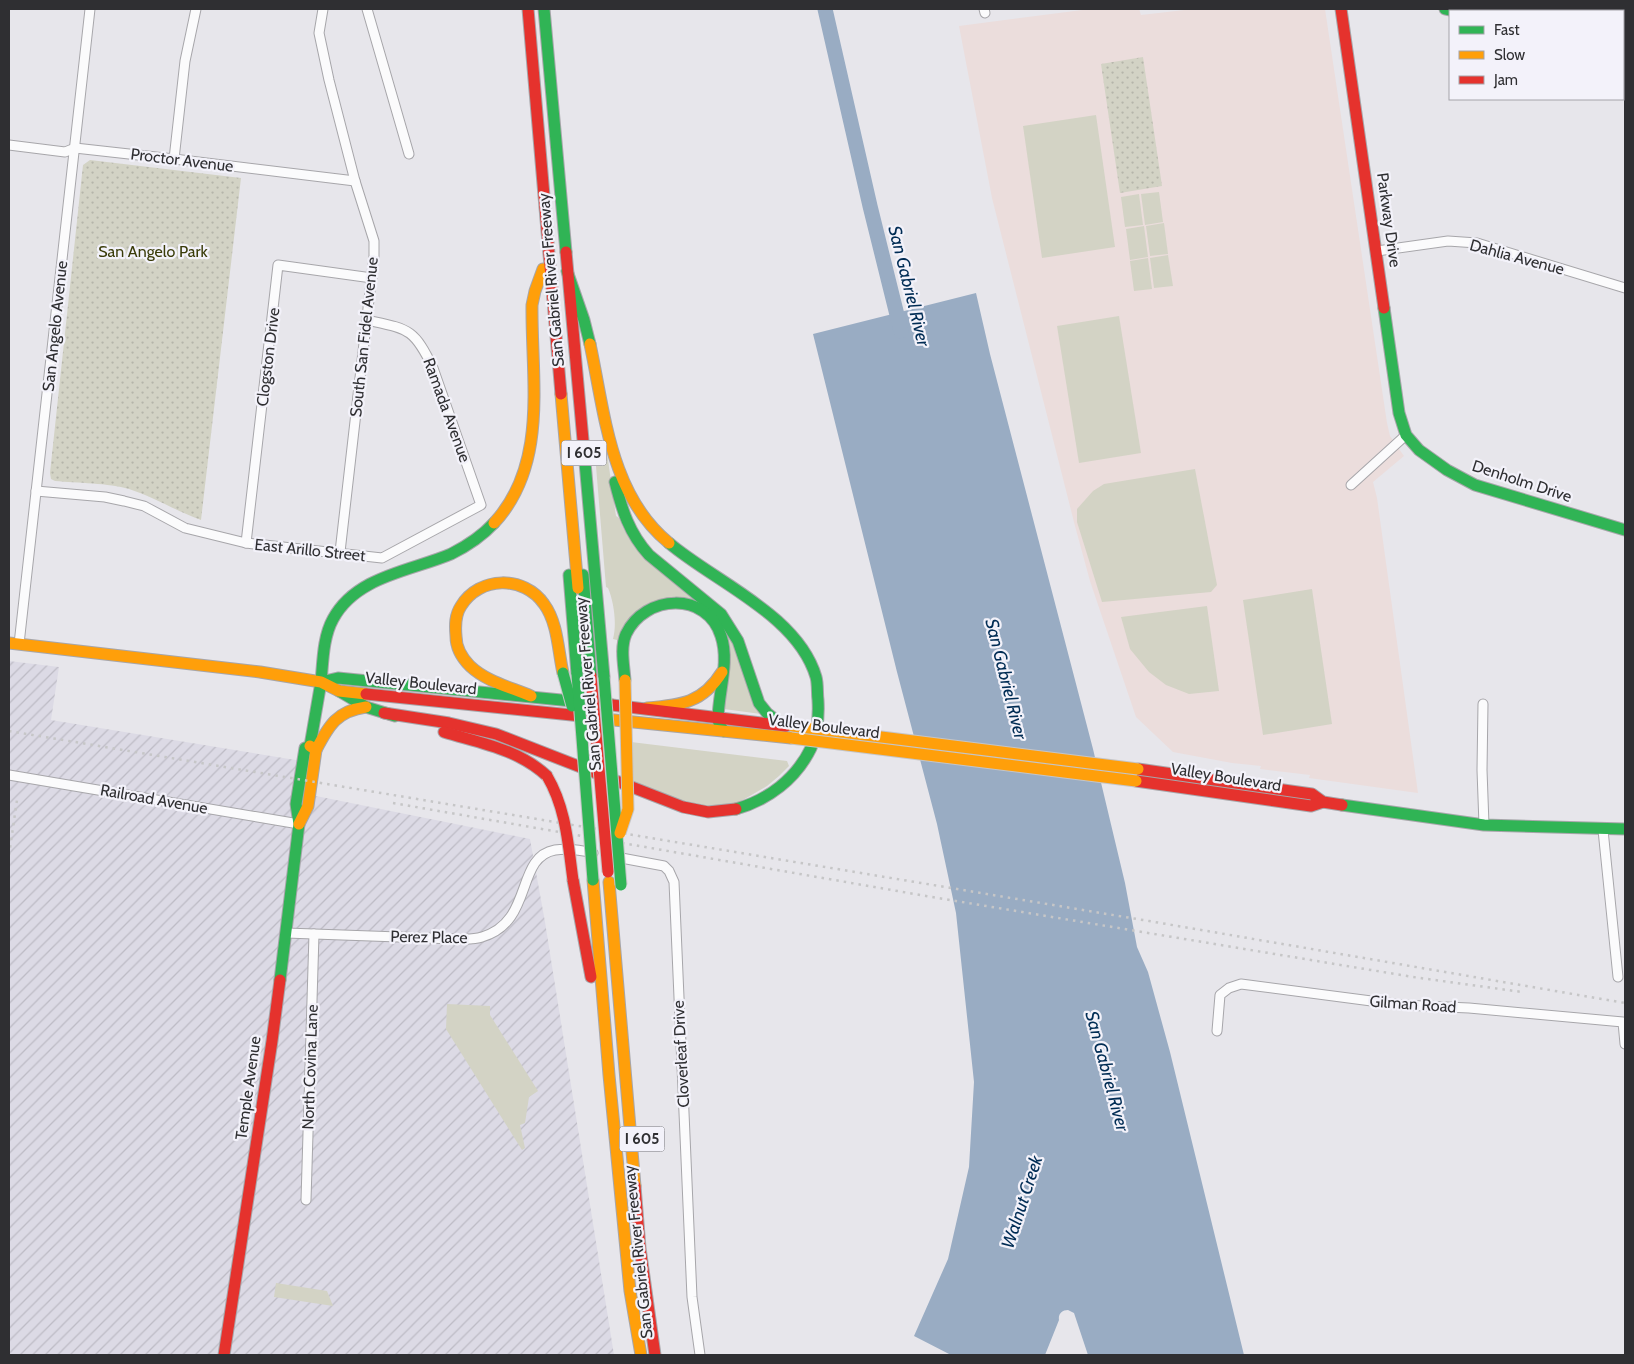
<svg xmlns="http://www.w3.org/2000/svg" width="1634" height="1364" font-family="Cabin,sans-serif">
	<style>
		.industrial { fill: url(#industrial-furrows) }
		.education { fill: #ebdddc }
		.grass { fill: #d3d3c5 }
		.park { fill: url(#park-dots) }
		.water { fill: #99acc3 }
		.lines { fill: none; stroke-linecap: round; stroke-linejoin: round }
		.river { stroke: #99acc3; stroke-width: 15 }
		.street-casing { stroke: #a7a6aa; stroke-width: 11 }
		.fast-casing { stroke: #a7a6aa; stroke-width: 13 }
		.slow-casing { stroke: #a7a6aa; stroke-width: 13 }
		.jam-casing { stroke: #a7a6aa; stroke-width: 13 }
		.street { stroke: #fbfbfc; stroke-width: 9 }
		.fast { stroke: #30b455; stroke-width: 11 }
		.slow { stroke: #ff9f0a; stroke-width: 11 }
		.jam { stroke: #e5322d; stroke-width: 11 }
		.rail { stroke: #c6c6c7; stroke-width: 2.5; stroke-dasharray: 2.5 5; stroke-linecap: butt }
		.fast-bridge-casing { stroke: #c5c5c7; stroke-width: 13; stroke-linecap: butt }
		.slow-bridge-casing { stroke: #c5c5c7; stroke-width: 13; stroke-linecap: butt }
		.jam-bridge-casing { stroke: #c5c5c7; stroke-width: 13; stroke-linecap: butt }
		.fast-bridge { stroke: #30b455; stroke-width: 11 }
		.slow-bridge { stroke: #ff9f0a; stroke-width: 11 }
		.jam-bridge { stroke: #e5322d; stroke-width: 11 }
		.labels { text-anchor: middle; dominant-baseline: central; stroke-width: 4.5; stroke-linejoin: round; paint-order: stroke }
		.shield { fill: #f3f2fa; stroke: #6a6a6e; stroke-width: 1 }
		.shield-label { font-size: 15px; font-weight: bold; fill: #2f2f32 }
		.street-label { font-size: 16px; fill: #2f2f32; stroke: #f3f2fa }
		.park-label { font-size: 16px; fill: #3a3c09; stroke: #f3f2fa }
		.water-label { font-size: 18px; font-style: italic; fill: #002c54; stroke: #f3f2fa }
	</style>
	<defs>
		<pattern id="industrial-furrows" width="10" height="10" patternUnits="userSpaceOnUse" patternTransform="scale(1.25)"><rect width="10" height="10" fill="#dcdae5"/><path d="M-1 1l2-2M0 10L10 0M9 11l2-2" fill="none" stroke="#bdbbc5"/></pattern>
		<pattern id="park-dots" width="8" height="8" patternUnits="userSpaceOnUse" patternTransform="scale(1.25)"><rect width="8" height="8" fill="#d3d3c5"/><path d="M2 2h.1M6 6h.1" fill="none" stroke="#b5b5aa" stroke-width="1.8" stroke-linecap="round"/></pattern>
	</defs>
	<rect width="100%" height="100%" fill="#e7e6eb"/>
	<!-- industrial -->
	<polygon class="industrial" points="9,661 59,667 51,720 320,764 316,796 530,839 545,922 614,1355 9,1355"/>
	<!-- education -->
	<polygon class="education" points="1090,9 1139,9 1141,15 1193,9 1325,9 1387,423 1390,436 1404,456 1373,482 1377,498 1418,793 1309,778 1310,775 1260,769 1261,766 1232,763 1173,752 1136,717 1090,581 1075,526 992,198 959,26"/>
	<!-- grass -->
	<g class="grass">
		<polygon points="1096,115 1115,247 1042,258 1023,126"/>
		<polygon points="1159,192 1163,222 1145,225 1141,194"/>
		<polygon points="1139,194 1143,225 1125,227 1121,197"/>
		<polygon points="1164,223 1168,254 1150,256 1146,226"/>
		<polygon points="1144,226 1148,257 1130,260 1126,229"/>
		<polygon points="1168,255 1173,286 1154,288 1150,258"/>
		<polygon points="1148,258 1152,289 1134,291 1130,261"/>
		<polygon points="1119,316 1141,453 1079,463 1057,326"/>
		<path d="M607,453L616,516L619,518C636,565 685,582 717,617C742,643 740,684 761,714L724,709C727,685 734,657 725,634C708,592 645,586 624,627C620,635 619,645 618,653L616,652L617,640L613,639C617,624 614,602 608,588L606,587L595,454Z"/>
		<polygon points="1195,469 1217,585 1211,592 1102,602 1077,522 1077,509 1093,491 1104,484"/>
		<polygon points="1312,589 1332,724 1263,735 1243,600"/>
		<polygon points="1207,606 1219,691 1189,694 1166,685 1149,672 1130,649 1121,617"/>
		<polygon points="631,742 787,761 789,766 779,776 767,786 736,804 697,807 630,781"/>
		<polygon points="447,1004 490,1006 490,1015 538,1091 529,1097 525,1123 520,1125 525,1148 522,1150 446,1029"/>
		<polygon points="276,1283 327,1291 333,1306 274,1297"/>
	</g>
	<!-- park -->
	<g class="park">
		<polygon points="1143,57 1162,186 1120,193 1101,64"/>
		<path d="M90,160L241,178L201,520C176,511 154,497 129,489C109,483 77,483 55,481L51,479L50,473L83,165Z"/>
	</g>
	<!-- water -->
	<path class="water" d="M976,293L990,354L1093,749L1125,883L1137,947L1148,972L1170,1052L1244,1355H1088L1074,1313L1068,1310C1062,1310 1058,1314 1059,1320L1045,1355H951L914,1336L948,1259L969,1167L974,1082L956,913L937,824L897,672L813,334Z"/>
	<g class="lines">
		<!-- river -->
		<polyline class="river" points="825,9 870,206 901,331"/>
		<!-- street casing -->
		<g class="street-casing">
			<g id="street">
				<polyline points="323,9 319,33 329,80 355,181 374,241 374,256 340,552"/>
				<polyline points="367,9 409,154"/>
				<polyline points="984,9 985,13"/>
				<polyline points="9,145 65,152 75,148 174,159 355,181"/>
				<polyline points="174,159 185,61 196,9"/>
				<polyline points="1377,251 1448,241 1477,243 1625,288"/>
				<polyline points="1351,485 1406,435"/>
				<path d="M36,491L105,497L124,501L144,506L185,528L246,543L382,558L481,505L433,368C414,328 408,329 367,320"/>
				<polyline points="246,543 278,265 372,278"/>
				<polyline points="19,644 90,9"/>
				<polyline points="1483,704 1482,770 1484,825"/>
				<polyline points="9,775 299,824"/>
				<polyline points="1603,830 1618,977"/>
				<polyline points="616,857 664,866 669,871 674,882 692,1297 700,1355"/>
				<path d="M286,933L455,939C464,939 474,940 482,937C534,922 515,857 555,850C568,848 581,850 593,853"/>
				<polyline points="1217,1031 1220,995 1229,988 1241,984 1402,1005 1469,1008 1623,1022 1625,1044"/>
				<polyline points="306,1200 314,934"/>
			</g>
		</g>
		<!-- fast casing -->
		<g class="fast-casing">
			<g id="fast">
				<polyline points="544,9 566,252"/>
				<polyline points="1445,9 1454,11"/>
				<polyline points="567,271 584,320 590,344"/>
				<polyline points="1384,308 1399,413 1406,435 1419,450 1447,470 1475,485 1625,530"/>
				<polyline points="584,451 604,677"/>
				<path d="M615,482C622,510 629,533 649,555L721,614L738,641L759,703L767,713L782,725"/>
				<path d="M669,543C715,582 798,615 816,677C818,684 817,693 818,700C819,717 818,732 811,748C796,779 768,800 736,809"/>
				<polyline points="569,575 577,674"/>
				<polyline points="583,575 591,676"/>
				<path d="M625,680C624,666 620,648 626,634C645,594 707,591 721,636C730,663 718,692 718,720L720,726L724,731"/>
				<polyline points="321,682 338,678 612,705"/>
				<path d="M321,682C323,661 323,637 333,619C356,576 411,571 451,554C467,546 482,536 494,523"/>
				<polyline points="339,691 366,707 395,716"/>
				<polyline points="1342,805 1484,825 1625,829"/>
				<polyline points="280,980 299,824 296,804 305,748 310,746 321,682"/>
			</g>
		</g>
		<!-- slow casing -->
		<g class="slow-casing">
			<g id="slow">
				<polyline points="1623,58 1625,59"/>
				<path d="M590,344C605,414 610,495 669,543"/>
				<polyline points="561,394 578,588"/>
				<path d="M494,523C549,464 531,378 532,305L535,291L543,269"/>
				<polyline points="9,643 260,672 321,682 339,691 366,694"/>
				<path d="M531,696C510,687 487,682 470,666C462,658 456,647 456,636C455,625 455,615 461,606C479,576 524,575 544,604C558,623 558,651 563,673"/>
				<path d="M647,708C681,705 703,703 722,672"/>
				<polyline points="614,720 791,738"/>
				<path d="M316,750C329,725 337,711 366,707"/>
				<polyline points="299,824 308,806 316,750 310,746"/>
				<polyline points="593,880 609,1075 630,1291 641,1355"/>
				<polyline points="609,882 635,1186"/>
			</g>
		</g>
		<!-- jam casing -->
		<g class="jam-casing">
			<g id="jam">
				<polyline points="528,9 561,394"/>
				<polyline points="1341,9 1384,308"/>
				<polyline points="566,252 584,451"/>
				<polyline points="366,694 591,717"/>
				<polyline points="612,705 786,726"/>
				<polyline points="384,713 449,723 496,734 683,807 708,812 736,809"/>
				<path d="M444,732C480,743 518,749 547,776"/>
				<polyline points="1138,769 1312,794 1323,802 1342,805"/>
				<polyline points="1136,781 1311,806 1323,802"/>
				<polyline points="573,880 591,977"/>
				<polyline points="635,1186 640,1248 655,1355"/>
				<polyline points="224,1355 272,1041 280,980"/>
			</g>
		</g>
		<!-- street -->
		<use href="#street" class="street"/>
		<!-- fast -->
		<use href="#fast" class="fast"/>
		<!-- slow -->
		<use href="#slow" class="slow"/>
		<!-- jam -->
		<use href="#jam" class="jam"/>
		<!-- rail -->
		<g class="rail">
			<polyline points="9,731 1149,921 1625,1003"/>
			<polyline points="393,803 926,896 1413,977 1522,992"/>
			<polyline points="9,855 17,800"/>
		</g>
		<!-- fast-bridge casing -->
		<g class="fast-bridge-casing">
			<g id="fast-bridge">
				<polyline points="563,673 572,706"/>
				<polyline points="577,674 593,880"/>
				<polyline points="604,677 621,885"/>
			</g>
		</g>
		<!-- slow-bridge casing -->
		<g class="slow-bridge-casing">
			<g id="slow-bridge">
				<polyline points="793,726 1138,769"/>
				<polyline points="791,738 1136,781"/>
				<polyline points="620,833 628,809 625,680"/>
			</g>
		</g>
		<!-- jam-bridge casing -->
		<g class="jam-bridge-casing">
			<g id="jam-bridge">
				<polyline points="591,676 608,872"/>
				<path d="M547,776C566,808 568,844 573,880"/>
			</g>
		</g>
		<!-- fast-bridge -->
		<use href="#fast-bridge" class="fast-bridge"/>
		<!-- slow-bridge -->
		<use href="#slow-bridge" class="slow-bridge"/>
		<!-- jam-bridge -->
		<use href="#jam-bridge" class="jam-bridge"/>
	</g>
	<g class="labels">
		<!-- shield labels -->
		<g class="shield">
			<rect x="561.5" y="440.5" width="45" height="25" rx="4"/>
			<rect x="619.5" y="1126.5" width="45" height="25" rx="4"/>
		</g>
		<g class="shield-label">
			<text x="584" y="453">I 605</text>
			<text x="642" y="1139">I 605</text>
		</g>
		<!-- street labels -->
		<g class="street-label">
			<text transform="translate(182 160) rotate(7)">Proctor Avenue</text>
			<text transform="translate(1389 220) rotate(82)">Parkway Drive</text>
			<text transform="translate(1517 257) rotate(15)">Dahlia Avenue</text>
			<text transform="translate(551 280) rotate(-95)">San Gabriel River Freeway</text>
			<text transform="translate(55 326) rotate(-84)">San Angelo Avenue</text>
			<text transform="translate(364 337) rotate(-84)">South San Fidel Avenue</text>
			<text transform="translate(268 357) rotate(-83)">Clogston Drive</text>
			<text transform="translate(447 410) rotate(70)">Ramada Avenue</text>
			<text transform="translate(1522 481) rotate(18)">Denholm Drive</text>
			<text transform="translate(310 550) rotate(6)">East Arillo Street</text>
			<text transform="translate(421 683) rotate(6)">Valley Boulevard</text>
			<text transform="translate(588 684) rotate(-95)">San Gabriel River Freeway</text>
			<text transform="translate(824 726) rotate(7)">Valley Boulevard</text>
			<text transform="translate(1226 777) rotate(9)">Valley Boulevard</text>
			<text transform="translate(154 799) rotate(10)">Railroad Avenue</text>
			<text transform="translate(429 937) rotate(1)">Perez Place</text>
			<text transform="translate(1413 1004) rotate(4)">Gilman Road</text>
			<text transform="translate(681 1054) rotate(-93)">Cloverleaf Drive</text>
			<text transform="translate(310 1067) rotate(-88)">North Covina Lane</text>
			<text transform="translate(248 1088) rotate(-82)">Temple Avenue</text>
			<text transform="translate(638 1252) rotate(-96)">San Gabriel River Freeway</text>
		</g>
		<!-- park labels -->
		<g class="park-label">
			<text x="153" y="251">San Angelo Park</text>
		</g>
		<!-- water labels -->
		<g class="water-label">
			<text transform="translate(909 286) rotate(76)">San Gabriel River</text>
			<text transform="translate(1006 679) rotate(76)">San Gabriel River</text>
			<text transform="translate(1107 1071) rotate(75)">San Gabriel River</text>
			<text transform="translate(1022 1202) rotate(-72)">Walnut Creek</text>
		</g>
	</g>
	<!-- border -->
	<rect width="1634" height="1364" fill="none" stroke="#2f2f32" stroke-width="20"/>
	<!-- legend -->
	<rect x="1449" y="10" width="175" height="90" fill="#f3f2fa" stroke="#a5a4aa"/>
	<rect x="1459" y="26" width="25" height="8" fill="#30b455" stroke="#a5a4aa"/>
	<text x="1494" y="35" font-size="15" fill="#2f2f32">Fast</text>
	<rect x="1459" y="51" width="25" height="8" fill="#ff9f0a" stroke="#a5a4aa"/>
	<text x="1494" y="60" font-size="15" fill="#2f2f32">Slow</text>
	<rect x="1459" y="76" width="25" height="8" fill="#e5322d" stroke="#a5a4aa"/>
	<text x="1494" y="85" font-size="15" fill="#2f2f32">Jam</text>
</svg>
